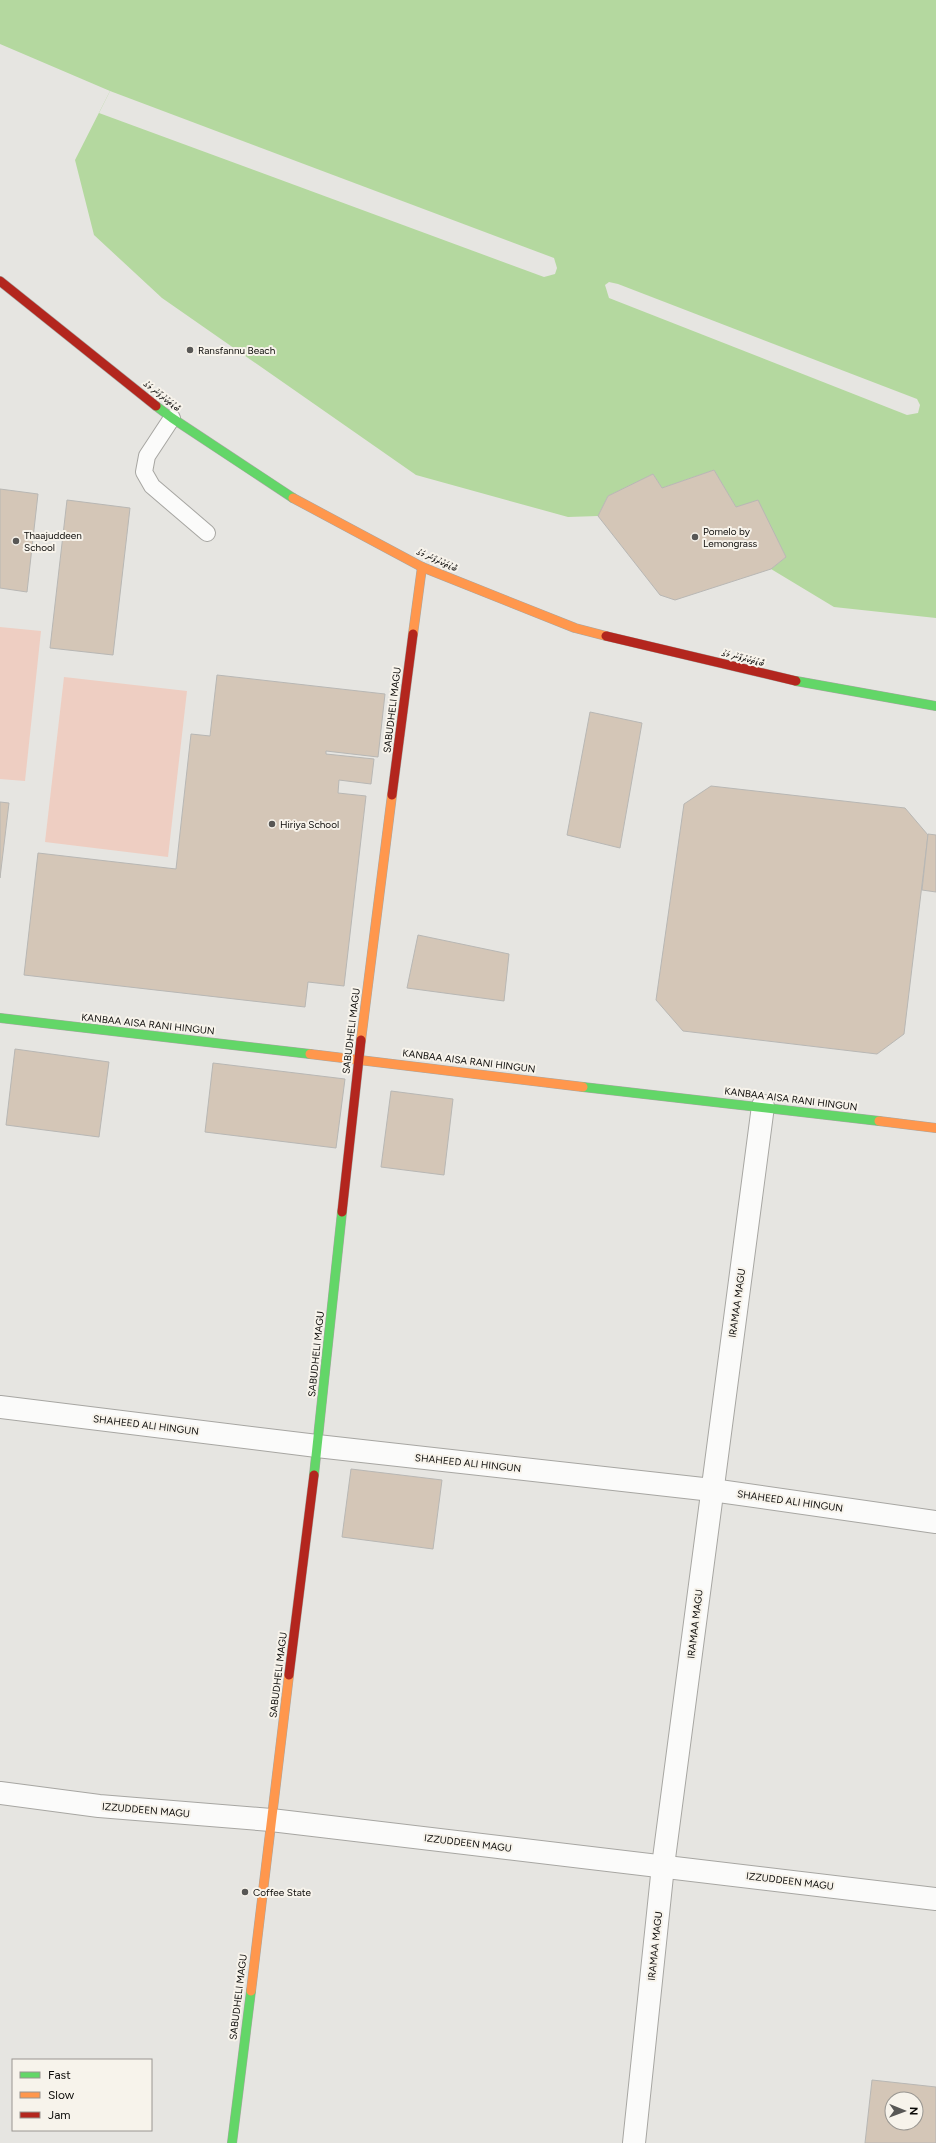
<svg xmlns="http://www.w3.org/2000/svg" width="936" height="2143" font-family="Figtree,'Noto Sans Thaana',sans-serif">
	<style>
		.green { fill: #eecec2 }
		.water { fill: #b4d89f }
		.pier { fill: #e6e5e1 }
		.building { fill: #d4c6b7; stroke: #b8b7b4; fill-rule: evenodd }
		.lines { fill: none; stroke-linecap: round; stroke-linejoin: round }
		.lane-casing { stroke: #a7a6a2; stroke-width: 18 }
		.street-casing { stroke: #a7a6a2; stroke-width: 24 }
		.fast-casing { stroke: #a7a6a2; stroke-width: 10 }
		.slow-casing { stroke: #a7a6a2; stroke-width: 10 }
		.jam-casing { stroke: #a7a6a2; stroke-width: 10 }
		.lane { stroke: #fbfbfa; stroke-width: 16 }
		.street { stroke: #fbfbfa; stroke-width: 22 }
		.fast { stroke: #63d668; stroke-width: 9 }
		.slow { stroke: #ff974d; stroke-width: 9 }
		.jam { stroke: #b3261e; stroke-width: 9 }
		.poi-dot { fill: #585755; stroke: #f7f3eb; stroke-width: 1.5 }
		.labels { text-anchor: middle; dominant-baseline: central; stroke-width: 4; stroke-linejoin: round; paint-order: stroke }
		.poi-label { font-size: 10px; fill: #0c0b09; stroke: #f7f3eb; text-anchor: start }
		.street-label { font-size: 10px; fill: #0c0b09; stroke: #f7f3eb }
	</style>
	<rect width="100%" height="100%" fill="#e6e5e1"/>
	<!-- green -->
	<g class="green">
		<polygon points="0,627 41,631 25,781 0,779"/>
		<polygon points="64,677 187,691 168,857 45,842"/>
	</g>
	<!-- water -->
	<polygon class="water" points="0,0 936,0 936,618 834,607 771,569 786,557 758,501 736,507 714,470 662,488 653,474 608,496 598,516 568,517 416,475 162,298 94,235 75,160 110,91 0,44"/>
	<!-- pier -->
	<g class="pier">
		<polygon points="110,91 554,258 557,268 555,274 544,277 99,113"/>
		<polygon points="609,282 618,284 917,399 920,405 918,413 907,415 609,298 605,285"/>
	</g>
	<!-- building -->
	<g class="building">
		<polygon points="714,470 736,507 758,500 786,557 771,569 675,600 660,595 598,516 608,496 653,474 662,488"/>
		<polygon points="0,489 38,494 27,592 0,588"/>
		<polygon points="67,500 130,508 113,655 50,648"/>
		<polygon points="217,675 385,694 378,757 326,751 326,754 374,759 371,784 339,780 338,793 366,796 344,986 308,982 305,1007 24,975 38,853 176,869 191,734 210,736"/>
		<polygon points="590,712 642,723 620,848 567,835"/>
		<polygon points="711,786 905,808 928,835 904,1034 877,1054 683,1031 656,1000 684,804"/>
		<polygon points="0,802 9,803 0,878"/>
		<polygon points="928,834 936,835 936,892 922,890"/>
		<polygon points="418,935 509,954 504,1001 407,988"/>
		<polygon points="15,1049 109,1062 99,1137 6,1125"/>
		<polygon points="213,1063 345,1079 336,1148 205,1132"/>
		<polygon points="391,1091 453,1099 444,1175 381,1167"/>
		<polygon points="351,1469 442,1480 433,1549 342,1537"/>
		<path d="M872,2080L936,2087V2143H865ZM892,2099H916V2123H892Z"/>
	</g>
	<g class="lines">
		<!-- lane casing -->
		<g class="lane-casing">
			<polyline id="lane" points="172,418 147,456 144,472 152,486 207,533"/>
		</g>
		<!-- street casing -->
		<g class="street-casing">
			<g id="street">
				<polyline points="0,1407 317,1446 712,1490 936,1522"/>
				<polyline points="0,1793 99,1806 271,1820 936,1899"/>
				<polyline points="634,2143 663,1866 763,1106"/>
			</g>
		</g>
		<!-- fast casing -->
		<g class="fast-casing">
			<g id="fast">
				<polyline points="156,406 172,418 293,498"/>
				<polyline points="796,681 936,706"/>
				<polyline points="0,1018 310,1054"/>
				<polyline points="583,1087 879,1121"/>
				<polyline points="314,1475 342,1212"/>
				<polyline points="232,2143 251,1991"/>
			</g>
		</g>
		<!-- slow casing -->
		<g class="slow-casing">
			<g id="slow">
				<polyline points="293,498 422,567 575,628 606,636"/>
				<polyline points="413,634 422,567"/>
				<polyline points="361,1040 392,795"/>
				<polyline points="310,1054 583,1087"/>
				<polyline points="879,1121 936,1128"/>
				<polyline points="251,1991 289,1675"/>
			</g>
		</g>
		<!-- jam casing -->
		<g class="jam-casing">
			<g id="jam">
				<polyline points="0,281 156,406"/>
				<polyline points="606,636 796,681"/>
				<polyline points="392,795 413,634"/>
				<polyline points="342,1212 361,1040"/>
				<polyline points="289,1675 314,1475"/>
			</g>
		</g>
		<!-- lane -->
		<use href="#lane" class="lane"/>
		<!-- street -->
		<use href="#street" class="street"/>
		<!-- fast -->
		<use href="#fast" class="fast"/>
		<!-- slow -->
		<use href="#slow" class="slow"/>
		<!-- jam -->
		<use href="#jam" class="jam"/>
	</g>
	<!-- markers -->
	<g class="poi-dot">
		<circle cx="190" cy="350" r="4"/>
		<circle cx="695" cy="537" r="4"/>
		<circle cx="16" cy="541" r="4"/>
		<circle cx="272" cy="824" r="4"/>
		<circle cx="245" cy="1892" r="4"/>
	</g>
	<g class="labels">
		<!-- poi labels -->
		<g class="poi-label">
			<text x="198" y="350">Ransfannu Beach</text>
			<text x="703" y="531">Pomelo by<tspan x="703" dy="12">Lemongrass</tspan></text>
			<text x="24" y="535">Thaajuddeen<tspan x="24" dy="12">School</tspan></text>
			<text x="280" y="824">Hiriya School</text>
			<text x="253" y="1892">Coffee State</text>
		</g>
		<!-- street labels -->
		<g class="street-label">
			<text transform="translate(162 396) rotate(38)">ބޮޑުތަކުރުފާނު މަގު</text>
			<text transform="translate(437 560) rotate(24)">ބޮޑުތަކުރުފާނު މަގު</text>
			<text transform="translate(743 658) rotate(14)">ބޮޑުތަކުރުފާނު މަގު</text>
			<text transform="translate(392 710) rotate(-83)">SABUDHELI MAGU</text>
			<text transform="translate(148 1024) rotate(6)">KANBAA AISA RANI HINGUN</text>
			<text transform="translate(351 1031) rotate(-83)">SABUDHELI MAGU</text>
			<text transform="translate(469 1061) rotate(7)">KANBAA AISA RANI HINGUN</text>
			<text transform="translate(791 1099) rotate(7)">KANBAA AISA RANI HINGUN</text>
			<text transform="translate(737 1303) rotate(-82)">IRAMAA MAGU</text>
			<text transform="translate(316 1354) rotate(-84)">SABUDHELI MAGU</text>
			<text transform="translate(146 1425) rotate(7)">SHAHEED ALI HINGUN</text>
			<text transform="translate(468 1463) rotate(6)">SHAHEED ALI HINGUN</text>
			<text transform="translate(790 1501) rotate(8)">SHAHEED ALI HINGUN</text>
			<text transform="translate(695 1624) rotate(-83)">IRAMAA MAGU</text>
			<text transform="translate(278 1675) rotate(-83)">SABUDHELI MAGU</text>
			<text transform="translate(146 1810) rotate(5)">IZZUDDEEN MAGU</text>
			<text transform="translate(468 1843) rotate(7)">IZZUDDEEN MAGU</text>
			<text transform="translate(790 1881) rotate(7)">IZZUDDEEN MAGU</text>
			<text transform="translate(655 1946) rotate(-84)">IRAMAA MAGU</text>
			<text transform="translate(238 1997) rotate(-83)">SABUDHELI MAGU</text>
		</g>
	</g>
	<!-- legend -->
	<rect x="12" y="2059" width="140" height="72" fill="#f7f3eb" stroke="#999691"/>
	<rect x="20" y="2072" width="20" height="6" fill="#63d668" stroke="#999691"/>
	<text x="48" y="2079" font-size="12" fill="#0c0b09">Fast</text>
	<rect x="20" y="2092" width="20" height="6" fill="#ff974d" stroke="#999691"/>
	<text x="48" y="2099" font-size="12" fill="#0c0b09">Slow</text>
	<rect x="20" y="2112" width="20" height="6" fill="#b3261e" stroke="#999691"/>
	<text x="48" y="2119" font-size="12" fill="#0c0b09">Jam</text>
	<!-- north arrow -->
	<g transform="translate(904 2111) rotate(91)"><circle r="19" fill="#f7f3eb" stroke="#999691"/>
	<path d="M0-3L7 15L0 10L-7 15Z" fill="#585755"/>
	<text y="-6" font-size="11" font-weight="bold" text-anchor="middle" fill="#0c0b09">N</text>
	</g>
</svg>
